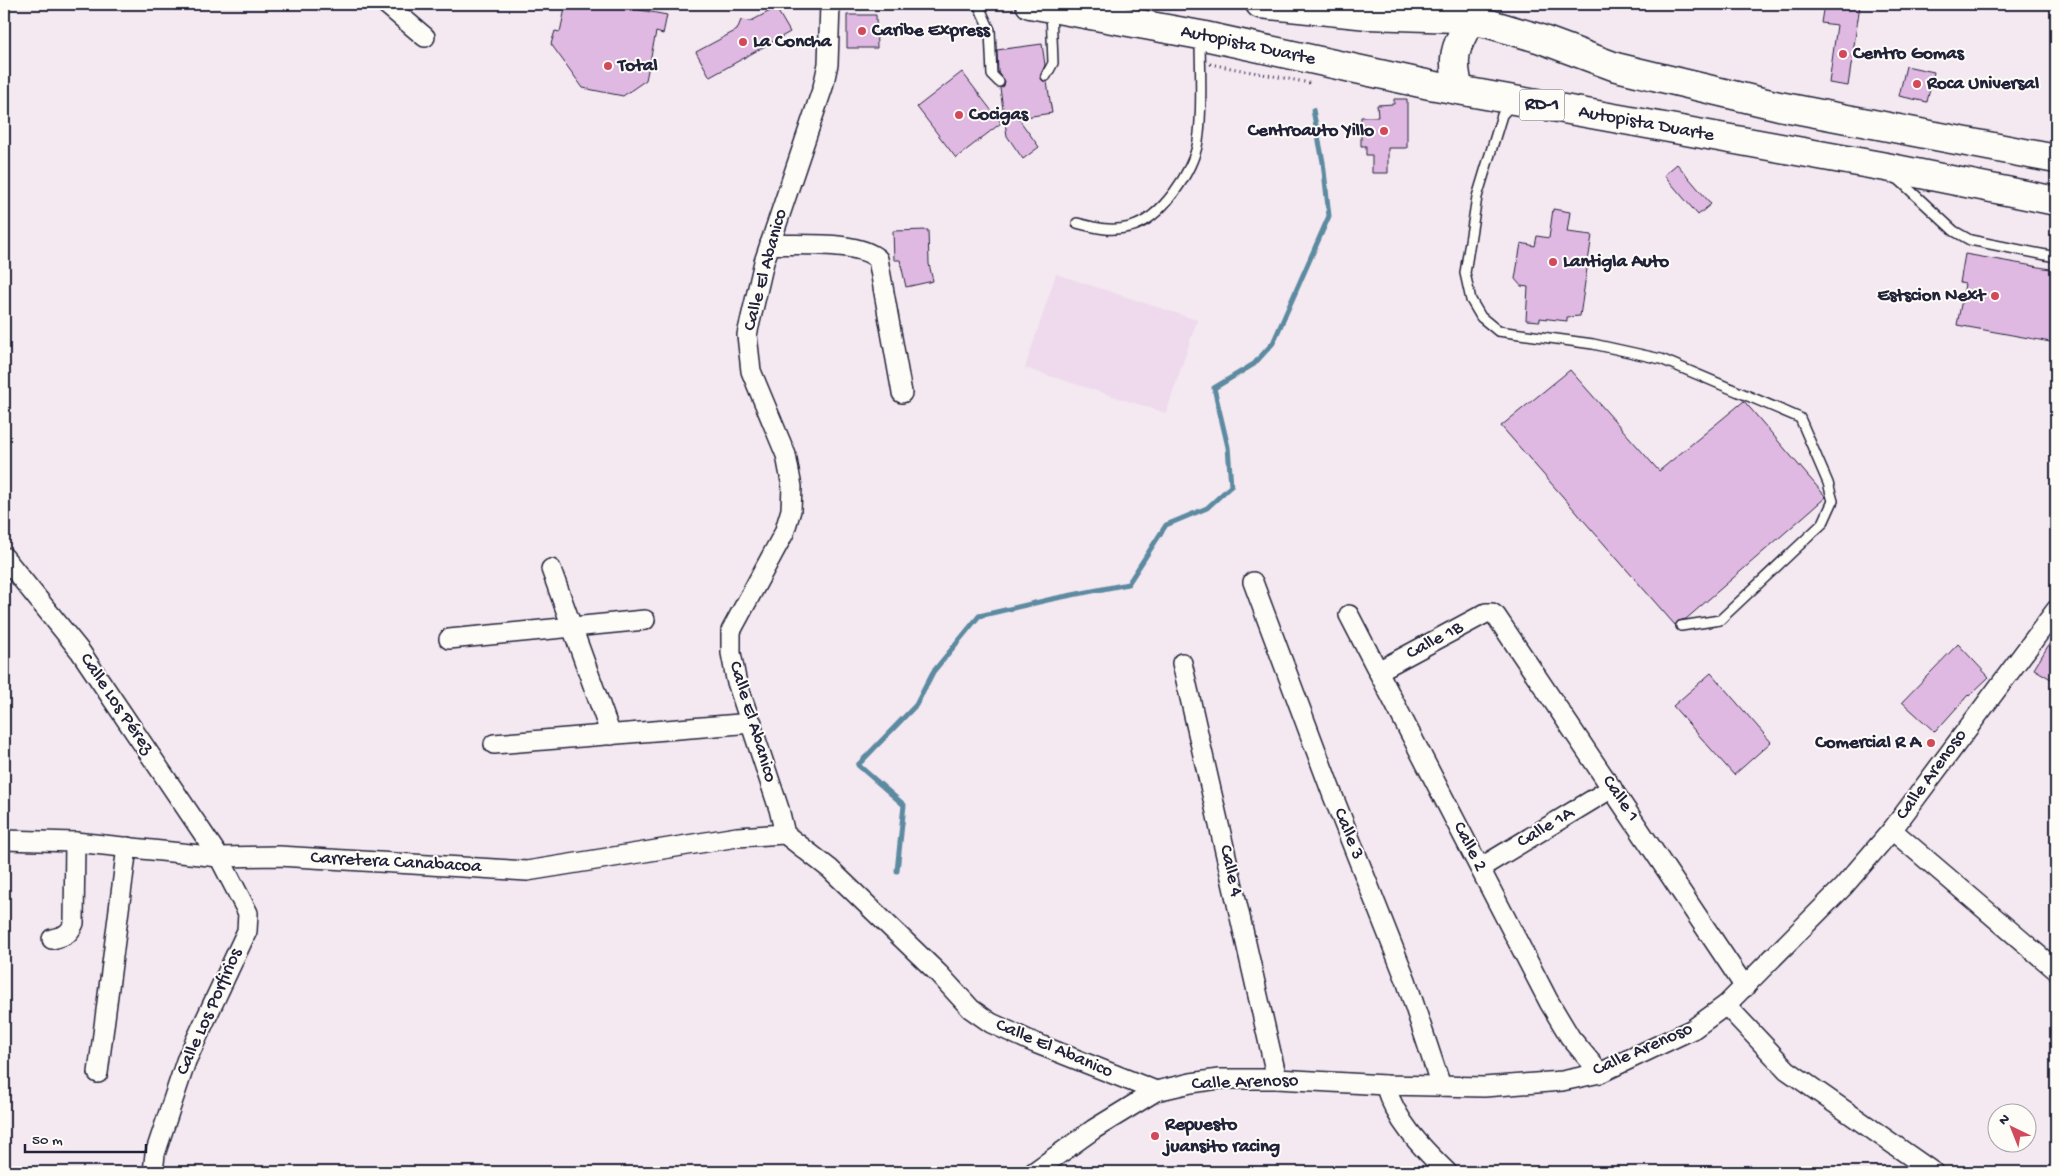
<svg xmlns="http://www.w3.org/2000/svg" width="2060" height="1176" font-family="'Gochi Hand',sans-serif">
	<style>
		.built { fill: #eedaec }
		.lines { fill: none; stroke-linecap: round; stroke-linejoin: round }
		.stream { stroke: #5c8aa0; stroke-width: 5 }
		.building { fill: #e0b9e2; stroke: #22223b }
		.lane-casing { stroke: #22223b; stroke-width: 12 }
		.street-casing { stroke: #22223b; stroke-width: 22 }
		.highway-casing { stroke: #22223b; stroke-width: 31 }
		.path { stroke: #22223b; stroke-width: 3; stroke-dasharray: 1 4; stroke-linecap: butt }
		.lane { stroke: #fdfcf7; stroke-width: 9 }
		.street { stroke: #fdfcf7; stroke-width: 19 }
		.highway { stroke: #fdfcf7; stroke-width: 28 }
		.poi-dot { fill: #d1495b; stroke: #fdfcf7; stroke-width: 2 }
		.labels { text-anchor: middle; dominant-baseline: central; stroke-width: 4; stroke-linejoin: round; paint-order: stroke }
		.shield { fill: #fdfcf7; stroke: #646373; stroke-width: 1 }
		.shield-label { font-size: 18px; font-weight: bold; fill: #22223b }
		.poi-label { font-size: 19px; font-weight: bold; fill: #22223b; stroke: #fdfcf7; text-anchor: start }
		.street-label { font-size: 19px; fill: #22223b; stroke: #fdfcf7 }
	</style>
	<rect width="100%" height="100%" fill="#f4e8f1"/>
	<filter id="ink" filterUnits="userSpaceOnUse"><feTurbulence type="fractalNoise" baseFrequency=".02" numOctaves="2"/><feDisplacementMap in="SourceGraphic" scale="10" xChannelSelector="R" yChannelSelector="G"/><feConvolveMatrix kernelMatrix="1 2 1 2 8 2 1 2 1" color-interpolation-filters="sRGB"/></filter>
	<g filter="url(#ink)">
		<!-- built -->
		<polygon class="built" points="1056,274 1197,320 1166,413 1025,368"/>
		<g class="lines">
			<!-- stream -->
			<polyline class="stream" points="897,871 904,805 858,765 916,705 933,672 979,616 1052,599 1128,584 1166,525 1207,508 1231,486 1228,447 1214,388 1254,364 1273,343 1329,216 1323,162 1313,110"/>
		</g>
		<!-- building -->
		<g class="building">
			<polygon points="566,4 608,4 667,15 663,34 656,32 646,80 623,96 583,88 551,44 555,31 560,32"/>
			<polygon points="1824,4 1860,5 1848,86 1829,83 1837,25 1821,23"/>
			<polygon points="776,8 790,32 710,77 696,52 737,30 741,20 751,21"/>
			<polygon points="847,15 876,15 877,48 847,48"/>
			<polygon points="1042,44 1045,65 1040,77 1043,81 1047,82 1052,113 1018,118 1039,147 1023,159 1007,136 1000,88 1004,86 1005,81 998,72 997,50"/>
			<polygon points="1906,66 1934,72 1927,102 1899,96"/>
			<polygon points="962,72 1001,123 956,158 917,107"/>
			<polygon points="1394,99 1407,99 1407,148 1388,148 1388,173 1372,173 1372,155 1366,155 1366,146 1361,146 1361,117 1378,117 1377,105 1394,104"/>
			<polygon points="1677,164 1711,204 1698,215 1664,175"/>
			<polygon points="1553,209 1570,212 1567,232 1592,235 1580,316 1567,317 1567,321 1540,318 1540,321 1526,320 1528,287 1521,286 1515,279 1521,243 1535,246 1537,236 1549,238"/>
			<polygon points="928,230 929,264 933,281 906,287 900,260 894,260 893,231"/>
			<polygon points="1965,254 2056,270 2056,343 1957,325 1965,284 1960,283"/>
			<polygon points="1570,370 1659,471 1744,401 1826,497 1686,619 1678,621 1675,625 1501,426"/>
			<polygon points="2056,633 2056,682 2034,669"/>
			<polygon points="1958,644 1989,677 1969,696 1968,695 1935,732 1902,702"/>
			<polygon points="1711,673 1771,742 1734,775 1673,706"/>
		</g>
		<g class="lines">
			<!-- lane casing -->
			<g class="lane-casing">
				<g id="lane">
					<polyline points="978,4 990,30 992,75 999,82"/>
					<polyline points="1046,76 1053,63 1051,10"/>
					<polyline points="1512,104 1502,115 1477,197 1465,273 1471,300 1481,317 1498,331 1593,344 1661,359 1800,418 1828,483 1833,501 1823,523 1720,620 1681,626"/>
					<polyline points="1897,178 1954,231 1970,240 2056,257"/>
					<path d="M1077,223C1096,228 1111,232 1130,227C1160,220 1194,171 1198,141C1203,111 1200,69 1200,38"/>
				</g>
			</g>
			<!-- street casing -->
			<g class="street-casing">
				<g id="street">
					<polyline points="386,4 425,37"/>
					<polyline points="830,4 828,64 823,87 764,262 747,335 751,371 786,455 792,487 791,510 784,533 731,631 731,653 736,679 779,809 785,834 830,869 939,974 971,1009 991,1023 1035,1043 1156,1091"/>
					<path d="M770,244C799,246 857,240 878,259L902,393"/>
					<polyline points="4,557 80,651 219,857 248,913 247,931 186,1061 155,1154 153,1172"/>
					<polyline points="551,569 611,735"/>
					<polyline points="1253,582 1333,796 1406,980 1441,1086"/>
					<polyline points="1349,615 1549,1002 1570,1037 1600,1073"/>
					<polyline points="449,639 645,620"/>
					<polyline points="1182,663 1277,1079"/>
					<polyline points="1378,671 1486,613 1492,613 1496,616 1745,987"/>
					<polyline points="494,744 752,723"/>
					<polyline points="1892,830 2056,970"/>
					<polyline points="4,840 75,842 219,857 279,856 527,871 737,837 785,834"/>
					<polyline points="1480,868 1612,788"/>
					<path d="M52,939C64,936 69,935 74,923L75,842"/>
					<polyline points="1726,1005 1787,1070 1933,1172"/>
					<polyline points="98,1073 127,847"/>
					<path d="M1385,1085C1396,1121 1420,1146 1447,1172"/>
					<polyline points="1034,1172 1094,1129 1156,1091 1191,1083 1219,1079 1277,1079 1385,1085 1484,1087 1562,1081 1600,1073 1693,1029 1726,1005 1843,887 1892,830 2056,610"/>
				</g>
			</g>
			<!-- highway casing -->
			<g class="highway-casing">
				<g id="highway">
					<path id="s1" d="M1030,4L1200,35L1430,85L1886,167L2056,201"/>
					<polyline points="1260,4 1368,15 1457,18 1490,24 1538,38 1616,67 1779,106 2056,159"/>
					<path d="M1459,90C1451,59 1454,48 1470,21"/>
				</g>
			</g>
			<!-- path -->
			<polyline class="path" points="1210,64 1310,83"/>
			<!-- lane -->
			<use href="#lane" class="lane"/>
			<!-- street -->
			<use href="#street" class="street"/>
			<!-- highway -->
			<use href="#highway" class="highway"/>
		</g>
	</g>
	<!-- markers -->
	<g class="poi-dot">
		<circle cx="862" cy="31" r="5"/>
		<circle cx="743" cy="42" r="5"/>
		<circle cx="1843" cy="54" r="5"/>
		<circle cx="608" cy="66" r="5"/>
		<circle cx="1917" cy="84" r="5"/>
		<circle cx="959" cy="115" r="5"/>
		<circle cx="1384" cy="131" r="5"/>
		<circle cx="1553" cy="262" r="5"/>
		<circle cx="1995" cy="296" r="5"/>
		<circle cx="1931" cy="743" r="5"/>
		<circle cx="1155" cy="1136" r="5"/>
	</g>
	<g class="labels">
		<!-- shield labels -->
		<rect class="shield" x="1519.5" y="89.5" width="45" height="31" rx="4"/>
		<g class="shield-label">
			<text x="1542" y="105">RD-1</text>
		</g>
		<!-- poi labels -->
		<g class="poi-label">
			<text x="872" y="31">Caribe Express</text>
			<text x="753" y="42">La Concha</text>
			<text x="1853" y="54">Centro Gomas</text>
			<text x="618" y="66">Total</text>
			<text x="1927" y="84">Roca Universal</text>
			<text x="969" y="115">Cocigas</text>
			<text x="1374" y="131" text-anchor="end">Centroauto Yillo</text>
			<text x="1563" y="262">Lantigla Auto</text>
			<text x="1985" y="296" text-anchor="end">Estscion Next</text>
			<text x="1921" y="743" text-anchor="end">Comercial R A</text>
			<text x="1165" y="1125">Repuesto<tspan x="1165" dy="22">juansito racing</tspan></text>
		</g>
		<!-- street labels -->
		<g class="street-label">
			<text stroke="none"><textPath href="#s1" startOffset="222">Autopista Duarte</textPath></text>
			<text stroke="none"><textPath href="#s1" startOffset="628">Autopista Duarte</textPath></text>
			<text transform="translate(766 270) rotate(-75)">Calle El Abanico</text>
			<text transform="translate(1435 641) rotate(-28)">Calle 1B</text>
			<text transform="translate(116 704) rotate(56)">Calle Los Pérez</text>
			<text transform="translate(752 722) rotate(73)">Calle El Abanico</text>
			<text transform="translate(1932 775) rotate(-54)">Calle Arenoso</text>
			<text transform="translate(1620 799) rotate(56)">Calle 1</text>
			<text transform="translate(1546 828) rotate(-31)">Calle 1A</text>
			<text transform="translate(1348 834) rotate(68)">Calle 3</text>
			<text transform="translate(1469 847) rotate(63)">Calle 2</text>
			<text transform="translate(396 863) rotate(3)">Carretera Canabacoa</text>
			<text transform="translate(1230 871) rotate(77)">Calle 4</text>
			<text transform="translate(210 1012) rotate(-66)">Calle Los Porfirios</text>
			<text transform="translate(1054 1049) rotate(23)">Calle El Abanico</text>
			<text transform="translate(1643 1050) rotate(-24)">Calle Arenoso</text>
			<text transform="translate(1245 1083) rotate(-2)">Calle Arenoso</text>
		</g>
	</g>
	<!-- margin -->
	<rect width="2060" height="1176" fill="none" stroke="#fdfcf7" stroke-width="20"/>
	<rect x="10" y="10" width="2040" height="1156" fill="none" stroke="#22223b" stroke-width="2" filter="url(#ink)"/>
	<!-- north arrow -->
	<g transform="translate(2012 1128) rotate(317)"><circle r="24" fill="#fdfcf7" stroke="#a5a5ac"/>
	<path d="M0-4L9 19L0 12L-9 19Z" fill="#d1495b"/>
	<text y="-8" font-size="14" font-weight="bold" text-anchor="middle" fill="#22223b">N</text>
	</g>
	<!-- scale -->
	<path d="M25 1144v8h121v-8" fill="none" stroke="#22223b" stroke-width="2.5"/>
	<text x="32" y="1144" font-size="15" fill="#22223b" stroke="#fdfcf7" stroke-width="4" paint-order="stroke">50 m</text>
</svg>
